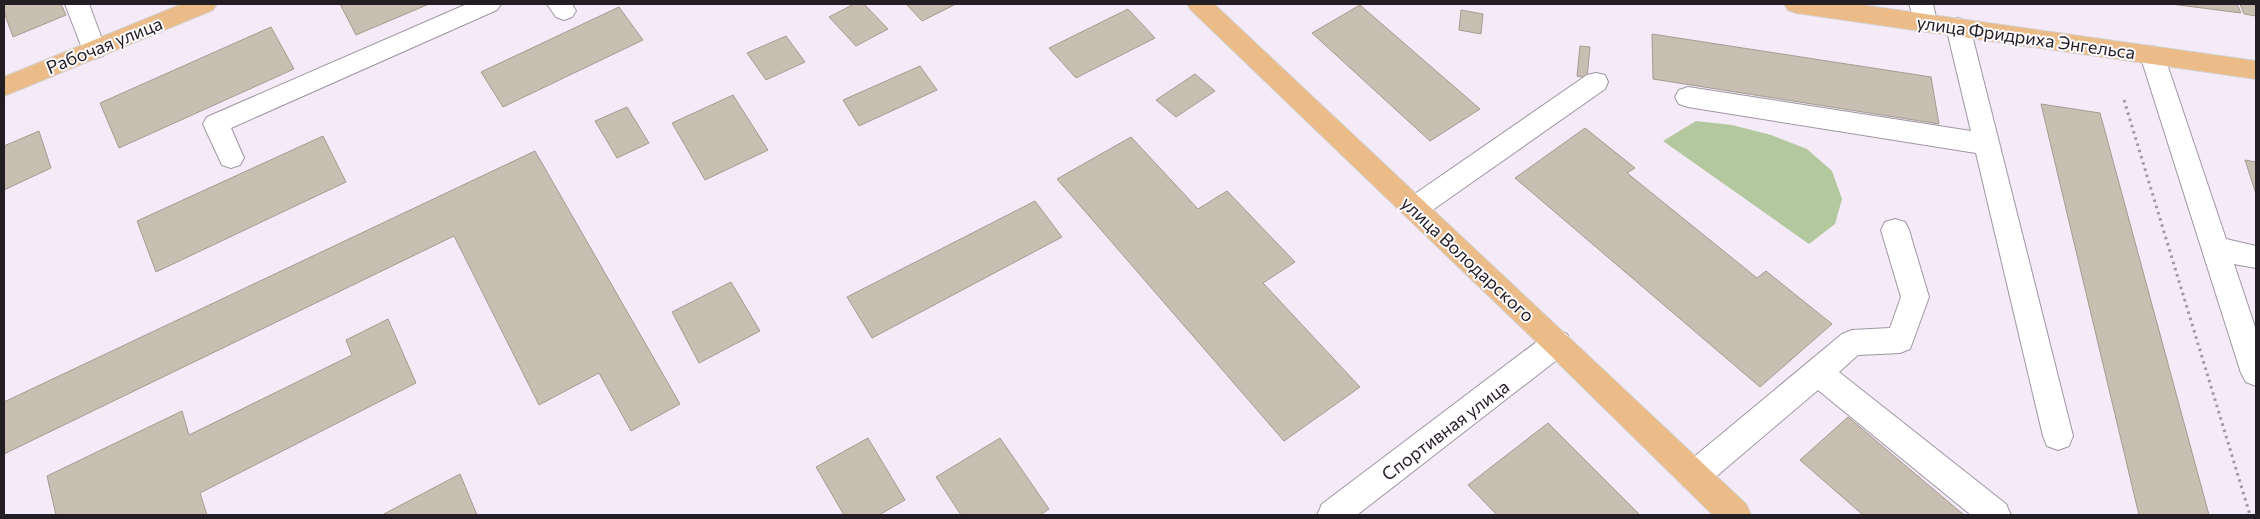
<svg xmlns="http://www.w3.org/2000/svg" width="2260" height="519" font-family="Commissioner,sans-serif">
	<style>
		.green { fill: #b4c89f }
		.building { fill: #c8beb2; stroke: #a59c90 }
		.lines { fill: none; stroke-linecap: round; stroke-linejoin: round }
		.minor-casing { stroke: #9f97a3; stroke-width: 2 }
		.major-casing { stroke: #d3d2d3; stroke-width: 2 }
		.path { stroke: #9f97a2; stroke-width: 3; stroke-dasharray: 2.5 4; stroke-linecap: butt }
		.minor { fill: #fff; fill-rule: evenodd }
		.major { fill: #ebbc87; fill-rule: evenodd }
		.labels { text-anchor: middle; dominant-baseline: central; stroke-width: 4; stroke-linejoin: round; paint-order: stroke }
		.street-label { font-size: 18px; fill: #221e23; stroke: #fdfbfd }
	</style>
	<rect width="100%" height="100%" fill="#f4eaf8"/>
	<!-- green -->
	<polygon class="green" points="1696,121 1732,125 1771,135 1807,149 1832,171 1842,199 1835,224 1809,244 1663,141"/>
	<!-- building -->
	<g class="building">
		<polygon points="4,4 61,4 66,15 13,37 4,12"/>
		<polygon points="340,4 429,4 356,35"/>
		<polygon points="854,4 864,4 888,29 856,46 829,17"/>
		<polygon points="906,4 956,4 922,21"/>
		<polygon points="2171,4 2237,4 2241,13"/>
		<polygon points="2240,4 2256,4 2256,16 2244,14"/>
		<polygon points="1360,5 1480,109 1430,141 1312,33"/>
		<polygon points="619,7 643,40 503,107 481,72"/>
		<polygon points="1128,9 1155,38 1076,78 1049,48"/>
		<polygon points="1461,10 1483,14 1481,34 1459,30"/>
		<polygon points="271,27 294,69 119,148 100,103"/>
		<polygon points="1652,34 1931,77 1939,124 1653,79"/>
		<polygon points="786,36 805,62 766,80 747,53"/>
		<polygon points="1580,46 1590,47 1587,78 1577,76"/>
		<polygon points="920,66 937,90 859,126 843,100"/>
		<polygon points="1195,74 1215,91 1176,117 1156,100"/>
		<polygon points="733,95 768,150 705,180 672,123"/>
		<polygon points="2041,104 2100,113 2209,515 2139,515"/>
		<polygon points="627,107 649,143 617,158 595,121"/>
		<polygon points="1585,128 1635,168 1627,173 1757,278 1766,271 1832,324 1760,387 1515,178"/>
		<polygon points="39,131 51,168 4,190 4,146"/>
		<polygon points="323,136 346,182 156,272 137,221"/>
		<polygon points="1131,137 1198,209 1227,191 1295,262 1263,283 1360,387 1284,441 1057,179"/>
		<polygon points="535,151 680,404 631,431 599,373 539,405 454,236 4,454 4,402"/>
		<polygon points="2245,160 2256,162 2256,194"/>
		<polygon points="1035,201 1062,237 872,338 847,297"/>
		<polygon points="731,282 760,331 699,363 672,312"/>
		<polygon points="388,319 416,383 200,493 207,515 56,515 47,476 182,411 189,435 352,355 346,340"/>
		<polygon points="1848,417 1964,515 1863,515 1800,460"/>
		<polygon points="1548,423 1640,515 1497,515 1468,485"/>
		<polygon points="868,438 905,500 879,515 844,515 816,467"/>
		<polygon points="1000,438 1049,509 1040,515 961,515 936,477"/>
		<polygon points="460,474 477,515 382,515"/>
	</g>
	<g class="lines">
		<!-- minor casing -->
		<g class="minor-casing">
			<g id="minor">
				<polygon points="65,4 89,4 106,50 103,56 94,59 85,56"/>
				<polygon points="467,4 501,4 497,10 231,128 244,158 240,165 231,168 222,165 203,124 207,117"/>
				<polygon points="547,4 572,4 576,11 572,17 564,20 556,17"/>
				<polygon points="1909,4 1933,4 1937,22 1933,28 1925,31 1917,28"/>
				<polygon points="1958,18 1967,21 1970,27 2073,436 2069,446 2058,450 2047,446 2043,436 1976,153 1688,107 1679,104 1675,97 1679,90 1688,87 1971,131 1946,27 1949,21"/>
				<polygon points="2152,46 2161,49 2164,55 2226,239 2256,246 2256,268 2234,264 2256,330 2256,386 2246,382 2241,373 2140,55 2143,49"/>
				<polygon points="1596,73 1605,75 1608,82 1605,89 1424,216 1415,219 1406,216 1402,208 1406,200 1587,75"/>
				<polygon points="1895,219 1905,222 1909,230 1929,297 1910,349 1900,353 1858,355 1839,372 2006,504 2011,515 1971,515 1818,390 1705,486 1694,490 1683,486 1679,476 1683,466 1842,334 1852,330 1890,328 1901,297 1881,230 1885,222"/>
				<polygon points="1557,330 1567,334 1571,343 1567,352 1357,515 1317,515 1322,504 1547,334"/>
			</g>
		</g>
		<!-- major casing -->
		<g class="major-casing">
			<g id="major">
				<polygon points="182,4 217,4 213,10 4,96 4,77"/>
				<polygon points="1187,4 1214,4 1746,504 1751,515 1713,515 1547,352 1191,10"/>
				<polygon points="1784,4 1855,4 2256,61 2256,79 1796,13 1788,10"/>
			</g>
		</g>
		<!-- path -->
		<polyline class="path" points="2124,100 2250,515"/>
		<!-- minor -->
		<use href="#minor" class="minor"/>
		<!-- major -->
		<use href="#major" class="major"/>
	</g>
	<g class="labels">
		<!-- street labels -->
		<g class="street-label">
			<text transform="translate(2026 37) rotate(8)">улица Фридриха Энгельса</text>
			<text transform="translate(104 45) rotate(-22)">Рабочая улица</text>
			<text transform="translate(1468 259) rotate(43)">улица Володарского</text>
			<text transform="translate(1445 430) rotate(-37)">Спортивная улица</text>
		</g>
	</g>
	<!-- border -->
	<rect width="2260" height="519" fill="none" stroke="#221e23" stroke-width="10"/>
</svg>
